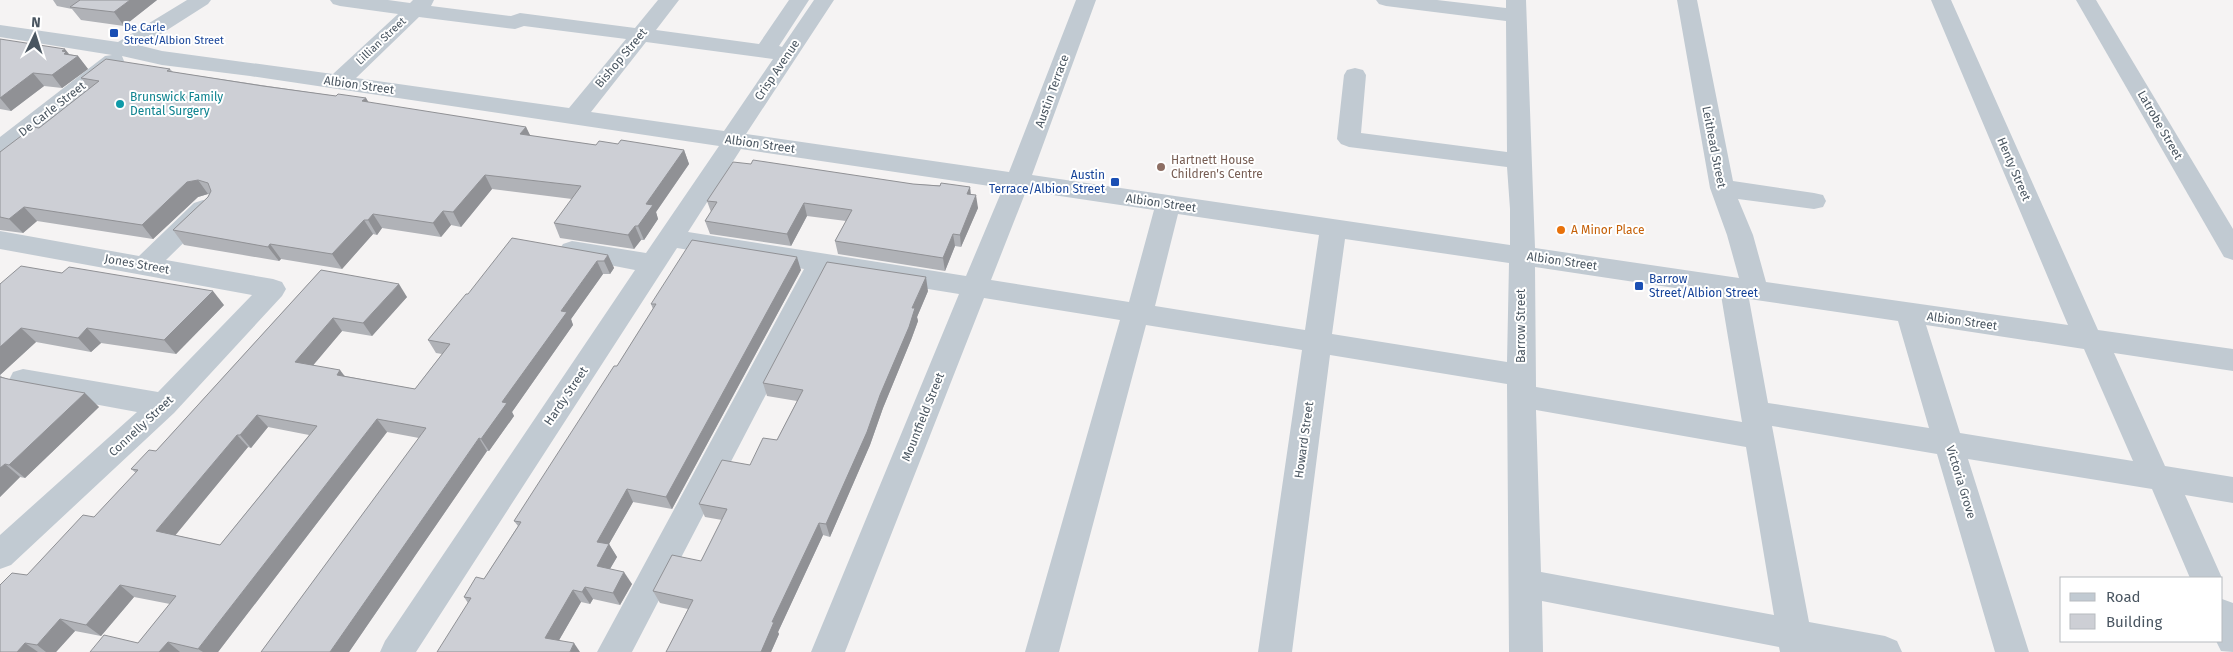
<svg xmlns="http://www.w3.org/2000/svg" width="2233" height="652" font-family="'Fira Sans',sans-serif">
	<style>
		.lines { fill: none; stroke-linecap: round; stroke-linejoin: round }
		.minor { fill: #c1cad2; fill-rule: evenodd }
		.wall { fill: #b0b2b7; fill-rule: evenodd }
		.shaded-wall { fill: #909195 }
		.building { fill: #cdcfd5; stroke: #909195; fill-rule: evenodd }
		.transit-dot { fill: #1a4fb4; stroke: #fff; stroke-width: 2 }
		.culture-dot { fill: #0f9aa8; stroke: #fff; stroke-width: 2 }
		.education-dot { fill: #8d6e63; stroke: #fff; stroke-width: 2 }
		.food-dot { fill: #e8710a; stroke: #fff; stroke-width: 2 }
		.labels { text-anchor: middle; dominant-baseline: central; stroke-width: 4; stroke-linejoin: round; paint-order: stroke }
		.far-transit-label { font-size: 11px; fill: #164399; stroke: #fff; text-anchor: start }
		.far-street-label { font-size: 11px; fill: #4a5661; stroke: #fff }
		.street-label { font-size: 12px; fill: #4a5661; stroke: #fff }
		.culture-label { font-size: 12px; fill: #0d838f; stroke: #fff; text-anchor: start }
		.education-label { font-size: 12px; fill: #785e54; stroke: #fff; text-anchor: start }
		.transit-label { font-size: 12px; fill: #164399; stroke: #fff; text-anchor: end }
		.food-label { font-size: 12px; fill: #c56008; stroke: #fff; text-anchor: start }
	</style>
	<rect width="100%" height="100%" fill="#f5f3f3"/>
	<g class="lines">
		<!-- minor -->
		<g class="minor">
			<path d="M187,0H211L208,4L142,46L162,51L333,74L398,14L340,6L333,4L330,0H388L410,3L413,0H434L431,6L511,16L520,13L635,28L658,0H679L656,30L759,44L789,0H809L779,46L782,47L814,0H834L746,134L1009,172L1076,0H1096L1032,175L1510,245V209L1507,167L1349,147L1341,144L1337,139L1344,75L1347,70L1355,68L1363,70L1366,75L1361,133L1507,152L1506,21L1386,6L1379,4L1376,0H1437L1506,8V0H1526L1535,248L1739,278L1727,235L1710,188L1677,0H1697L1733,181L1814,193L1823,195L1826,201L1823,207L1814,209L1738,199L1753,235L1766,282L2068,325L1931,0H1951L2098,330L2233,349V371L2114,353L2165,466L2233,477V503L2185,495L2222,578H2190L2152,489L1968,459L2029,652H1995L1937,454L1772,426L1809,622L1885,636L1897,641L1902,652H1780L1779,647L1542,601L1543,652H1509L1507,384L1330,355L1292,652H1258L1302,350L1146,325L1059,652H1025L1120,320L984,298L845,652H811L959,294L829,273L632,652H597L804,269L677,248L416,652H380L385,641L635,270L563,256L559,250L563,244L572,241L646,253L719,146L250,76L162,65L122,56L124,61L121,66L8,154L0,157V137L105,56L112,55L0,37V25L118,42ZM419,17L515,29L524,26L626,39L569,108L356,78ZM646,42L773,59L724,131L591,112ZM741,149L1003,188L966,276L688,232ZM1026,191L1154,210L1129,302L991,280ZM1178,214L1319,235L1305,330L1155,306ZM1345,239L1509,263L1507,362L1332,334ZM1535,267L1721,295L1742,422L1536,387ZM1749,299L1898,321L1929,428L1768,403ZM1926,325L2084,349L2133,461L1960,433ZM1536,410L1746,447L1774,615L1541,572Z"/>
			<polygon points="2076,0 2096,0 2233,229 2233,260 2224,257"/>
			<polygon points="203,200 212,203 216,209 212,215 166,260 273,279 282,282 286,289 282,296 174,413 11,565 0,569 0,535 137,412 23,391 13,388 9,380 13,372 23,369 158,392 252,295 0,249 0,231 139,256 194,203"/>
			<polygon points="2222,599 2233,603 2233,652 2221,651 2216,641 2222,641"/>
		</g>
	</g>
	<!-- wall -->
	<g class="wall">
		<polygon points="53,0 157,0 124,26 81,20 72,9 57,6"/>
		<polygon points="0,39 78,56 88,69 62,88 44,86 11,111 0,109"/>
		<polygon points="170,69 173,72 336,96 366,98 369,103 526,127 530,136 596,145 618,144 684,150 689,164 656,212 658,219 644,240 641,240 634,249 560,238 554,223 572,199 492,189 461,227 451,225 441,237 382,228 377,235 373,234 342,269 281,259 279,261 184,245 173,230 208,197 209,194 208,194 198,197 153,239 37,221 23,233 0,230 0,152 39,128 89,89 81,78"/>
		<polygon points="751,164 913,184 970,187 971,195 978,208 961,247 955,246 945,271 838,254 835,241 846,221 807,216 791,246 710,234 705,221 711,212 707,201"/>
		<path d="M608,255L614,268L610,274H603L571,319L573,325L512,412L514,416L489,451H487L349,652H261L419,438L387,432L218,652H90L138,643L170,604L134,597L101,636L75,631L56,652H0L27,575L94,517L136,473L131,469L156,451L321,270L407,297L372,336L342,331L313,365L345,376L415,389L442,354L436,353L428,340L468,294ZM268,427L309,435L220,545L175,535L248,447L251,448Z"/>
		<polygon points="801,270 672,509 633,502 609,544 617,557 610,569 632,584 620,605 593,599 590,604 581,602 559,640 580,652 468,603 464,597 484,579 518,526 514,521 617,366 653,309 651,304"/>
		<polygon points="0,284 224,305 176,354 101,343 91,352 36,342 0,375"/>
		<polygon points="928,291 917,317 918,321 911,340 883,408 870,445 830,537 823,535 778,632 779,634 771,652 666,652 688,609 660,603 653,591 701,561 722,520 705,517 699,504 750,465 777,440 797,401 767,396 763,383"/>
		<polygon points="0,375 2,377 99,407 25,478 20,477 0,497"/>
	</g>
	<!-- shaded-wall -->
	<g class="shaded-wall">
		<polygon points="130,0 157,0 124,26 114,12"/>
		<polygon points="65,49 73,59 78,56 88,69 62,88 52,75 62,51"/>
		<polygon points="33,73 44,86 11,111 0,98"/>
		<polygon points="366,98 374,112 362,101"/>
		<polygon points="526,127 533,141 520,134"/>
		<polygon points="684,150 689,164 656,212 658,219 644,240 638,226 646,204"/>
		<polygon points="485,175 492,189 461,227 453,212"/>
		<polygon points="198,180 208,194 198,197 153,239 142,225 187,182"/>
		<polygon points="970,187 971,200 967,194"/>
		<polygon points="976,195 978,208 961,247 960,235"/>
		<polygon points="804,203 807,216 791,246 787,234"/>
		<polygon points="24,207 37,221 23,233 9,219"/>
		<polygon points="443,211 451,225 441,237 433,223"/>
		<polygon points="373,214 382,228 377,235 368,220"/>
		<polygon points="364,220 373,234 342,269 332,254"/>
		<polygon points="635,226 641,240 634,249 628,235"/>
		<polygon points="953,234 955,246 945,271 943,258"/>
		<polygon points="270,244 281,259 279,261 268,247"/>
		<polygon points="608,255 614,268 610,274 604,261"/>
		<polygon points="797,257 801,270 672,509 666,497"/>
		<polygon points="597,261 603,274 571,319 573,325 512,412 514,416 489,451 481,439 502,402 561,311"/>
		<polygon points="926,277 928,291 917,317 918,321 911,340 883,408 870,445 830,537 826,524 880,395 912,308"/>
		<polygon points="399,284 407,297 372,336 363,323"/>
		<polygon points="213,291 224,305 176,354 164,340"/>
		<polygon points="333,318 342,331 305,375 295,362"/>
		<polygon points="21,328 36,342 0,375 0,347"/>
		<polygon points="87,328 101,343 91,352 78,338"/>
		<polygon points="340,370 350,383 337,375"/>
		<polygon points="85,393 99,407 25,478 9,465"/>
		<polygon points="257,415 268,427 251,448 240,435"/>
		<polygon points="377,419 387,432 218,652 203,652 198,649"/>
		<polygon points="237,435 248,447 169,543 156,531"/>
		<polygon points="479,438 487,451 349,652 330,652"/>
		<polygon points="5,464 20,477 0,497 0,468"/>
		<polygon points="627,489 633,502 609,544 617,557 604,579 597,566 597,542"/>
		<polygon points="819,523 823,535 778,632 779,634 771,652 761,652 772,622"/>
		<polygon points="624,572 632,584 620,605 613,593"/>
		<polygon points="120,585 134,597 101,636 86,625"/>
		<polygon points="585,587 593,599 590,604 582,592"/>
		<polygon points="573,590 581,602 554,649 545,638"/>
		<polygon points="60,619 75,631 56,652 46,652 37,645"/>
		<polygon points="168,642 180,652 159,652"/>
		<polygon points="25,643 38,652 17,652"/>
		<polygon points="574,643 580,652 570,652"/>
	</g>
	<!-- building -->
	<g class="building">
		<polygon points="80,0 130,0 114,12 70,7"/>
		<polygon points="0,39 65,49 62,51 66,52 64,54 78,56 52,75 33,73 0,98"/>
		<polygon points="106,59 170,69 167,71 263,86 336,96 338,94 366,98 362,101 526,127 520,134 596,145 599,141 618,144 621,140 684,150 646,204 653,205 638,226 635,226 628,235 554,223 581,186 485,175 453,212 443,211 433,223 373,214 368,220 364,220 332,254 270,244 268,247 173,230 208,197 211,191 208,183 198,180 187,182 142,225 24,207 9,219 0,217 0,152 33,127 39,128 99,81 81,78"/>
		<polygon points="753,160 913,184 940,186 941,183 970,187 967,194 976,195 960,235 953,234 943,258 835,241 852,210 804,203 787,234 705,221 717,202 707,201 733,162 751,164"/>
		<path d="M512,238L608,255L604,261H597L561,311L567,312L502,402L507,403L481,439L479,438L330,652H261L426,428L377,419L198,649L168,642L159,652H90L104,635L138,643L176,596L120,585L86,625L60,619L37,645L25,643L17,652H0V585L12,573L27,575L83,515L94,517L138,470L131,469L149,450L156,451L321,270L399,284L363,323L333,318L295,362L340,370L337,375L415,389L450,344L428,340L466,294H468ZM257,415L317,426L220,545L156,531L237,435H240Z"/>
		<polygon points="692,240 797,257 666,497 627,489 597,542 609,544 597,566 624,572 613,593 585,587 582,592 573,590 545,638 574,643 570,652 437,652 471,598 464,597 476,577 484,579 521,522 514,521 614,366 617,366 656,304 651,304"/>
		<polygon points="827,262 926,277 912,308 915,308 909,327 880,395 867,432 826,524 819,523 772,622 774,622 761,652 666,652 693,600 653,591 672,555 701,561 727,509 699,504 722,460 750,465 763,438 777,440 803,390 763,383"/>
		<polygon points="21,266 62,273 69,267 213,291 164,340 87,328 78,338 21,328 0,347 0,284"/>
		<polygon points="0,377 8,379 85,393 9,465 5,464 0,468"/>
	</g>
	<!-- markers -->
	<g class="transit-dot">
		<rect x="109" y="28" width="10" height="10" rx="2.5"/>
		<rect x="1110" y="177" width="10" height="10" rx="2.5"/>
		<rect x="1634" y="281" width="10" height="10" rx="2.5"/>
	</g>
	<circle class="culture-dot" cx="120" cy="104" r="5"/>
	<circle class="education-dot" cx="1161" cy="167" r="5"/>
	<circle class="food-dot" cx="1561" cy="230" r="5"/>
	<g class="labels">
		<!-- far-transit labels -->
		<g class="far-transit-label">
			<text x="124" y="27">De Carle<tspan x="124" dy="13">Street/Albion Street</tspan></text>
		</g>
		<!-- far-street labels -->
		<g class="far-street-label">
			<text transform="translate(381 41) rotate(-43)">Lillian Street</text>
		</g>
		<!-- street labels -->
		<g class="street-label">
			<text transform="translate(621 58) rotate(-50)">Bishop Street</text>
			<text transform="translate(777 70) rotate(-56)">Crisp Avenue</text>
			<text transform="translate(359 85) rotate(8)">Albion Street</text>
			<text transform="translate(1052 91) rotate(-70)">Austin Terrace</text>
			<text transform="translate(52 109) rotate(-38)">De Carle Street</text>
			<text transform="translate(2160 125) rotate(60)">Latrobe Street</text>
			<text transform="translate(760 144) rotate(8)">Albion Street</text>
			<text transform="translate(1714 147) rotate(79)">Leithead Street</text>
			<text transform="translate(2014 169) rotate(67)">Henty Street</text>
			<text transform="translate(1161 203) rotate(8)">Albion Street</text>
			<text transform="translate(1562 261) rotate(8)">Albion Street</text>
			<text transform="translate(137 264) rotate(10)">Jones Street</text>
			<text transform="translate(1962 321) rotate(8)">Albion Street</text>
			<text transform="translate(1521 326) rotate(-90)">Barrow Street</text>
			<text transform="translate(566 396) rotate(-56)">Hardy Street</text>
			<text transform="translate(923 417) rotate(-68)">Mountfield Street</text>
			<text transform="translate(141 426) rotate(-43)">Connelly Street</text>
			<text transform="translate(1304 440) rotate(-82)">Howard Street</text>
			<text transform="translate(1961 482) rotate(73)">Victoria Grove</text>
		</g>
		<!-- culture labels -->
		<g class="culture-label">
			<text x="130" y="97">Brunswick Family<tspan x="130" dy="14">Dental Surgery</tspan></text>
		</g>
		<!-- education labels -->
		<g class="education-label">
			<text x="1171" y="160">Hartnett House<tspan x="1171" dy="14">Children's Centre</tspan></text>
		</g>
		<!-- transit labels -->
		<g class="transit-label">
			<text x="1105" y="175">Austin<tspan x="1105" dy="14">Terrace/Albion Street</tspan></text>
			<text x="1649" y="279" text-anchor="start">Barrow<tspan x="1649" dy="14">Street/Albion Street</tspan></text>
		</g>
		<!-- food labels -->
		<g class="food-label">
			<text x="1571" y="230">A Minor Place</text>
		</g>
	</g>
	<!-- legend -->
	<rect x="2060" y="577" width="162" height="65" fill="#ffffff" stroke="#b7bbc0"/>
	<rect x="2070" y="593" width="25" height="8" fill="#c1cad2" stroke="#b7bbc0"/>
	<text x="2106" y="602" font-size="15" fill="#4a5661">Road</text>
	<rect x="2070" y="614" width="25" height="15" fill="#cdcfd5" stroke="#b7bbc0"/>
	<text x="2106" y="627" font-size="15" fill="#4a5661">Building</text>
	<!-- north arrow -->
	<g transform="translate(35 35) rotate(4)" stroke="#ffffff" stroke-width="4" paint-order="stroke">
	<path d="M0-4L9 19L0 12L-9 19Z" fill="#4a5661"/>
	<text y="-8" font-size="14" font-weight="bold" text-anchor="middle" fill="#4a5661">N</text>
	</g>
</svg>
